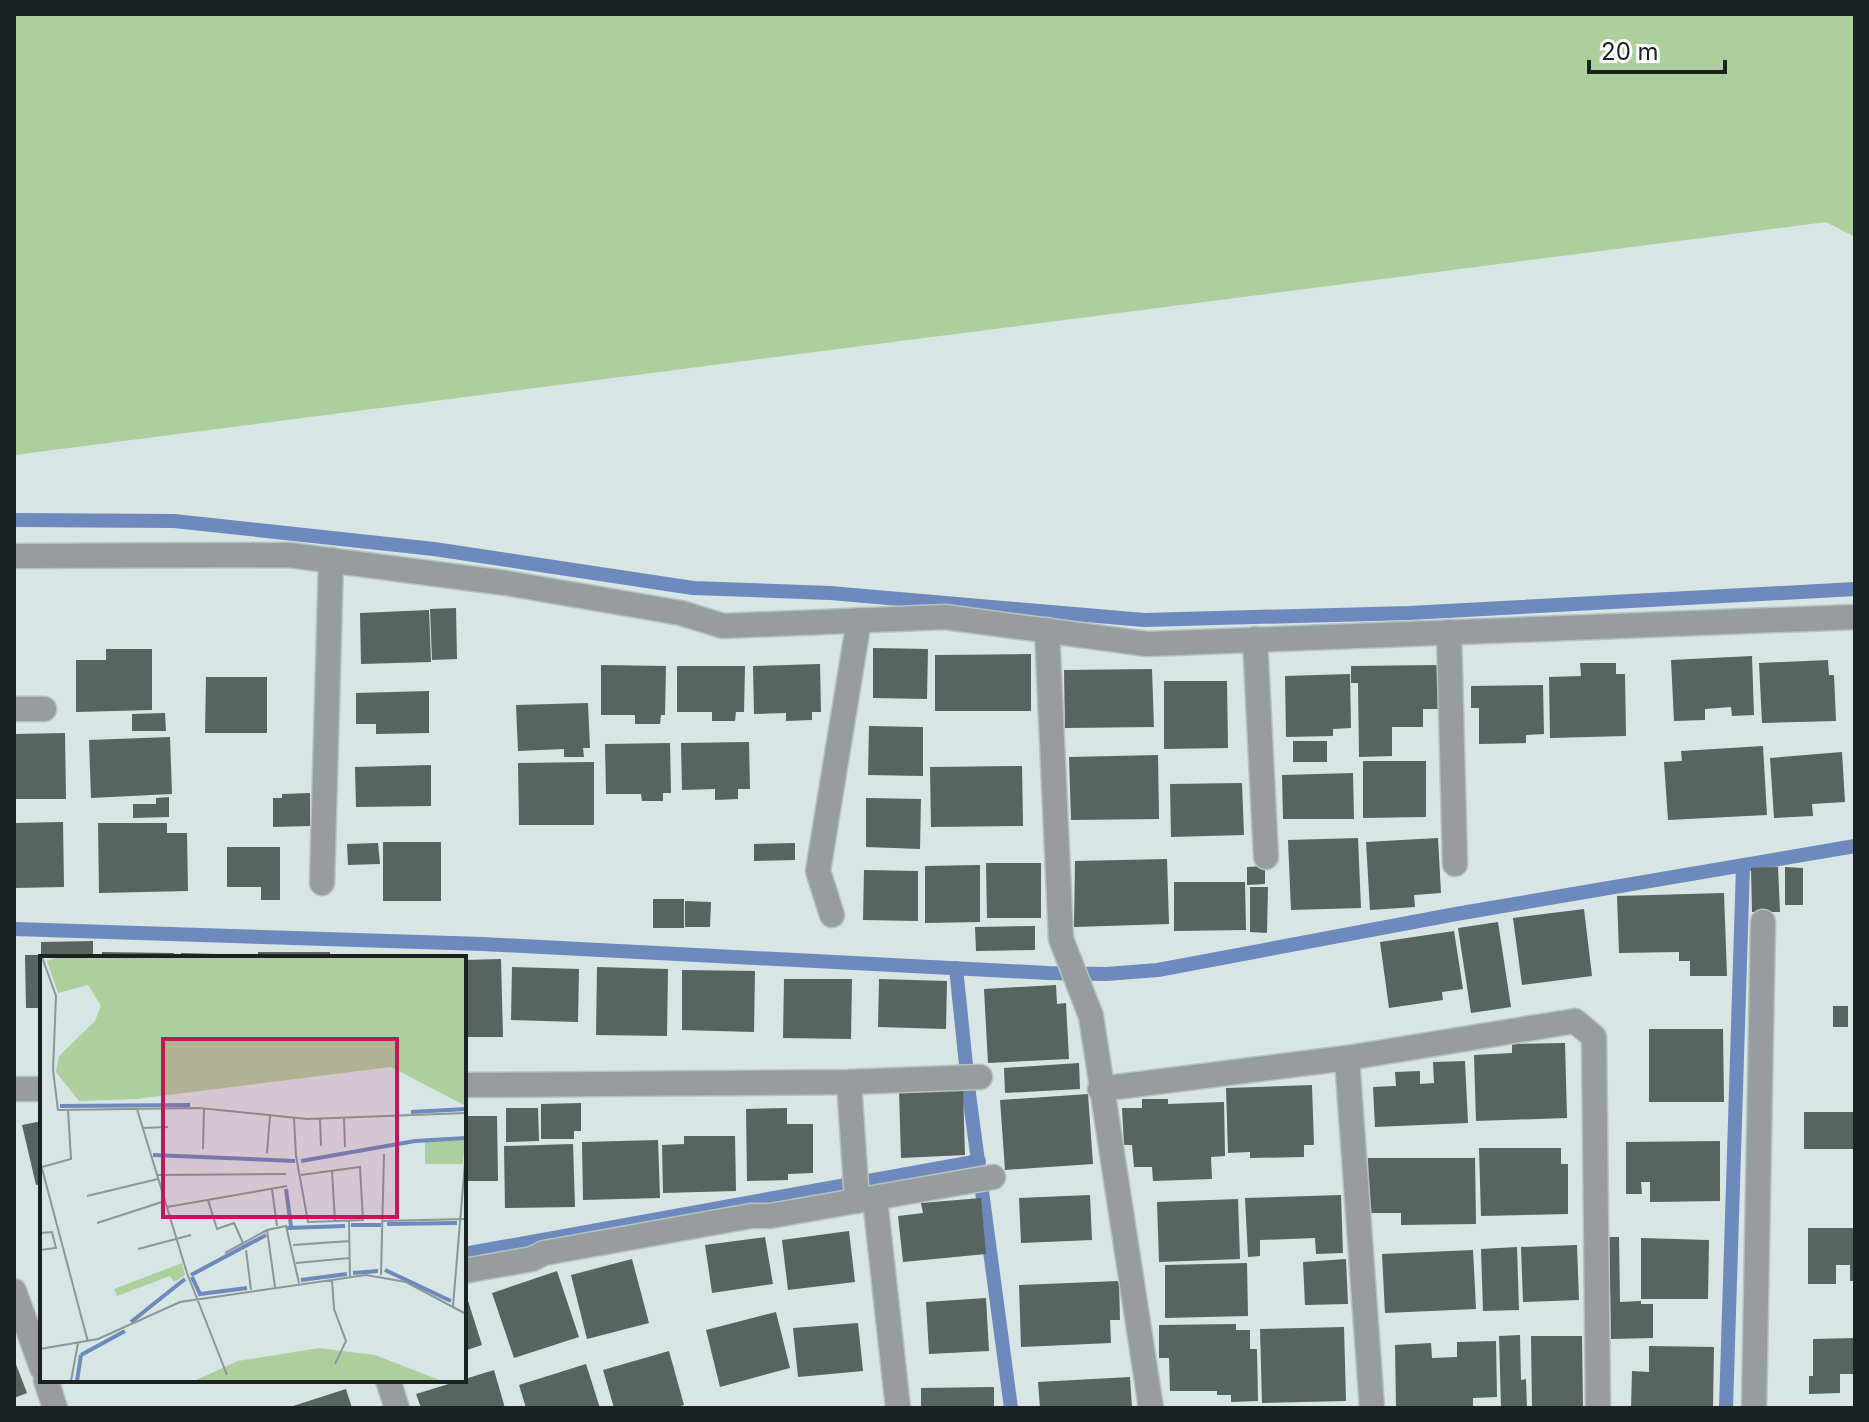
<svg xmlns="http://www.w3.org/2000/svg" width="1869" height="1422" font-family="Inter,sans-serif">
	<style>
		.green { fill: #adce9d }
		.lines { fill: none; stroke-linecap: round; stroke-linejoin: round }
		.stream { stroke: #6e89bb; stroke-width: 14 }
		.building { fill: #59635f }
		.lane-casing { stroke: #b5c2c2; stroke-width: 27 }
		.street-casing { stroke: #b5c2c2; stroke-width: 27 }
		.lane { stroke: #989c9f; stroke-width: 24 }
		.street { stroke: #989c9f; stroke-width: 24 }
		.inset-river { fill: none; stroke: #6e89bb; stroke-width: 4 }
		.inset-road { fill: none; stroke: #8c9797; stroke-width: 2 }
		.view { fill: #c2185b; fill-opacity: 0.15; stroke: #c2185b; stroke-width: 4 }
		.inset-edge { fill: none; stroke: #1c2122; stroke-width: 4 }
	</style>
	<rect width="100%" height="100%" fill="#d7e5e5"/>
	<!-- green -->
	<polygon class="green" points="14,14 1855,14 1855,237 1826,222 14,455"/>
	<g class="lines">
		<!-- stream -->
		<g class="stream">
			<polyline points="14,520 174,521 434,549 693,588 830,593 1144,620 1409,613 1855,589"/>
			<polyline points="14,929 483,944 1048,973 1106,974 1158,970 1456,914 1855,846"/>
			<polyline points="956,968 969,1094 1011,1408"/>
			<polyline points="464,1254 979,1161"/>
			<polyline points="1726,1408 1743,866"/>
		</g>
	</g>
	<!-- building -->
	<g class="building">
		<polygon points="456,608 457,659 432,660 430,609"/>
		<polygon points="429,610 431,662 361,664 360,613"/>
		<polygon points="873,648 928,649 927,699 873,698"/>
		<polygon points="106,649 152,649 152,710 76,712 76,660 106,660"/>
		<polygon points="1031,654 1031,711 935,711 935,655"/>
		<polygon points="1752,656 1754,715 1732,716 1731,707 1705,709 1705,720 1674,721 1671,660"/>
		<polygon points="1828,660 1829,675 1834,675 1836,721 1762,723 1759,663"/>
		<polygon points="1580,663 1616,663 1616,674 1625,674 1626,736 1550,738 1549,677 1581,676"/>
		<polygon points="820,664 821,712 812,712 812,720 786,721 786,713 754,714 753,666"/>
		<polygon points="601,665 666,666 665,715 661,715 660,724 635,724 635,715 601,715"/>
		<polygon points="1438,665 1439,709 1423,709 1423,727 1392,727 1392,756 1359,757 1358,683 1351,683 1351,666"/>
		<polygon points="677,666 745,666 744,712 736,712 735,721 712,721 712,712 677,712"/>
		<polygon points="1152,669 1154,727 1065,728 1064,670"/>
		<polygon points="1350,674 1351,728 1333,729 1333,736 1286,737 1285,676"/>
		<polygon points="206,677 267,677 267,733 205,733"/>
		<polygon points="1164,681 1227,681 1228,748 1164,749"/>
		<polygon points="1543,685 1544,734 1526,735 1526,743 1479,744 1479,708 1471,708 1471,686"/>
		<polygon points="429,691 429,733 376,734 376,724 356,724 356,693"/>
		<polygon points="588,703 590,748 583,748 584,757 564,757 564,749 518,751 516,705"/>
		<polygon points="165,713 166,731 132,731 132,714"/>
		<polygon points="869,726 923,727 923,776 868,775"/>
		<polygon points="65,733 66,799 14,799 14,734"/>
		<polygon points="170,737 172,794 91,798 89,740"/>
		<rect x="1293" y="741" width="34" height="21"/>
		<polygon points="749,742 750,789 738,789 738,799 715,800 715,789 682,790 681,743"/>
		<polygon points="670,743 671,793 663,793 663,801 642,801 641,794 606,794 605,744"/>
		<polygon points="1763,746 1767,815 1668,820 1664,762 1682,761 1681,751"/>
		<polygon points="1842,752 1845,802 1812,804 1813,816 1774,818 1770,758"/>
		<polygon points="1158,755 1159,819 1071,820 1069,757"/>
		<polygon points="1363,761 1426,761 1426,817 1363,818"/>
		<polygon points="594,762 594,825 519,825 518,763"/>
		<polygon points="431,765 431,806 356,807 355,767"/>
		<polygon points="1022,766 1023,826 931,827 930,767"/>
		<polygon points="1353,773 1354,819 1283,819 1282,775"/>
		<polygon points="1242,783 1244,835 1171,837 1170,784"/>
		<polygon points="310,793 310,826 273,827 273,798 282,798 282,794"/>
		<polygon points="169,797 169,817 133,818 133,804 156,804 156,798"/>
		<polygon points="866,798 921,799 920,849 866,847"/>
		<polygon points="63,822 64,887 14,888 14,823"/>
		<polygon points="98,823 167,823 167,833 187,833 188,891 99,893"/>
		<polygon points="1358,838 1361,908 1291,910 1288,840"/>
		<polygon points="1438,838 1441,893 1414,895 1415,907 1370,910 1366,842"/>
		<rect x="383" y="842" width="58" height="59"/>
		<polygon points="378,843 380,864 348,865 347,844"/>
		<polygon points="795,843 795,860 754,861 754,844"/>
		<polygon points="227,847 280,847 280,900 261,900 261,887 227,887"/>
		<polygon points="1167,859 1169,924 1074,927 1075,861"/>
		<polygon points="986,863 1041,863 1041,918 987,918"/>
		<polygon points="980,865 980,922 925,923 925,866"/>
		<polygon points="1265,866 1265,884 1247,885 1247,867"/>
		<polygon points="1778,867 1780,912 1752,912 1751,868"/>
		<polygon points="1785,867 1803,868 1803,905 1785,905"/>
		<polygon points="864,870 918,871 918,921 863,920"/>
		<polygon points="1174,882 1245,882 1246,930 1174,931"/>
		<polygon points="1250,887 1268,887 1267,933 1250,932"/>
		<polygon points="1724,893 1727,976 1690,976 1690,961 1679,961 1679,952 1619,953 1617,896"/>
		<rect x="653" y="899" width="31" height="29"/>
		<polygon points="685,901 711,902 710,927 685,927"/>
		<polygon points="1584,909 1592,976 1522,985 1513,918"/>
		<polygon points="1498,922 1511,1007 1471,1013 1458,928"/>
		<polygon points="1035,926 1035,950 976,951 975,927"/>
		<polygon points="1454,931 1463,989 1442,992 1443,1000 1389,1008 1380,942"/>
		<polygon points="93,941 93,958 42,958 42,1008 26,1008 25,955 41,955 41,942"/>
		<polygon points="102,952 174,953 174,958 102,958"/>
		<rect x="258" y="952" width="72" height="6"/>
		<polygon points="181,953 252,955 251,958 181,958"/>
		<polygon points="501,959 503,1037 464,1037 464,960"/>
		<polygon points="512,967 579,969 578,1022 511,1020"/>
		<polygon points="597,967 668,969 667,1036 596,1035"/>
		<polygon points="682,970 755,971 754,1032 682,1030"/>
		<polygon points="784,979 852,979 851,1039 783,1038"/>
		<polygon points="879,979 947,981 946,1029 878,1027"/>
		<polygon points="1056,985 1057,1004 1066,1003 1069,1059 988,1063 984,989"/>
		<rect x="1833" y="1006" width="15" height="21"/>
		<polygon points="1649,1029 1723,1029 1724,1102 1649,1102"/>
		<polygon points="1565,1043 1567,1118 1476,1121 1474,1055 1512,1053 1512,1044"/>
		<polygon points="1465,1061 1468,1123 1375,1127 1373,1087 1396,1086 1395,1072 1420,1071 1420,1084 1434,1083 1433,1062"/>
		<polygon points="1079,1063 1080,1089 1005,1093 1004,1068"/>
		<polygon points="1312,1085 1314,1145 1304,1145 1304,1157 1250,1158 1250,1152 1228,1153 1226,1088"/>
		<polygon points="963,1089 965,1155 901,1158 899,1091"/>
		<polygon points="1088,1094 1093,1164 1005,1170 1000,1100"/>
		<polygon points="1142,1099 1168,1099 1168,1104 1224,1102 1225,1156 1211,1157 1212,1179 1153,1181 1152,1167 1134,1167 1132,1145 1124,1145 1122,1108 1142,1108"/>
		<polygon points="581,1103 581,1131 574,1131 574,1139 541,1139 541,1104"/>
		<polygon points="506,1108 538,1108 539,1141 506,1142"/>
		<polygon points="787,1108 787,1124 813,1124 813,1173 788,1174 788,1180 747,1181 746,1109"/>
		<rect x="1804" y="1112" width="51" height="37"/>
		<polygon points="464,1116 497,1116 498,1181 464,1181"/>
		<polygon points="42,1121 42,1184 36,1185 22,1125"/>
		<polygon points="684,1136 735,1136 736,1191 663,1193 662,1145 684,1144"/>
		<polygon points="658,1140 660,1198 583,1200 582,1142"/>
		<polygon points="1720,1141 1720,1201 1650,1202 1650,1182 1641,1182 1642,1194 1626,1194 1626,1142"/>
		<polygon points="573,1144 575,1207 505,1208 504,1146"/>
		<polygon points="1479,1148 1561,1148 1561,1164 1568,1164 1568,1214 1481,1216"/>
		<polygon points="1368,1158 1475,1158 1476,1224 1401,1225 1401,1213 1369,1213"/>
		<polygon points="1090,1195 1092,1240 1021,1243 1019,1198"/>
		<polygon points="1341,1195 1343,1253 1316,1254 1315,1238 1260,1240 1260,1256 1248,1257 1245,1198"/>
		<polygon points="981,1198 986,1254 903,1262 898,1216 923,1213 921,1203"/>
		<polygon points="1238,1199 1240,1259 1159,1262 1157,1202"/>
		<polygon points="1808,1228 1855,1228 1855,1281 1850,1281 1850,1265 1836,1265 1836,1284 1808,1284"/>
		<polygon points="849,1231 855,1282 788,1290 782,1240"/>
		<polygon points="765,1237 773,1284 712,1293 705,1245"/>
		<polygon points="1609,1237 1619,1237 1620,1302 1641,1301 1641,1304 1653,1304 1653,1338 1611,1339"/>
		<polygon points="1641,1238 1709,1240 1708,1299 1641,1299"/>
		<polygon points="1577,1245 1579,1300 1523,1302 1521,1247"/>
		<polygon points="1517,1247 1519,1310 1483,1311 1481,1249"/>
		<polygon points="1473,1250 1476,1309 1385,1313 1382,1254"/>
		<polygon points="632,1259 649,1323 587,1339 571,1275"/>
		<polygon points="1346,1259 1348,1304 1305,1305 1303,1262"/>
		<polygon points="1247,1263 1248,1316 1165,1318 1165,1265"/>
		<polygon points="557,1271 579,1337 514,1358 492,1293"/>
		<polygon points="1119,1281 1120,1320 1110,1320 1111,1343 1021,1347 1019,1285"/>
		<polygon points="464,1288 482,1345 464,1351"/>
		<polygon points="986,1298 989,1351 929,1354 926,1302"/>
		<polygon points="776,1312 790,1368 720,1387 706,1330"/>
		<polygon points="858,1323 863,1371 798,1377 793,1328"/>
		<polygon points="1236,1324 1236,1330 1250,1330 1250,1349 1257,1349 1258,1401 1231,1402 1231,1395 1217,1395 1217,1391 1170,1391 1169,1358 1159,1358 1159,1325"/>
		<polygon points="1344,1327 1346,1401 1262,1403 1260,1329"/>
		<polygon points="1520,1335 1521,1380 1526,1379 1527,1408 1501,1408 1499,1336"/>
		<polygon points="1531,1336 1582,1336 1583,1408 1532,1408"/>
		<polygon points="1855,1338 1855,1374 1840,1374 1840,1393 1809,1394 1809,1376 1813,1376 1813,1339"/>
		<polygon points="1496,1341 1497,1397 1473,1398 1473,1408 1396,1408 1395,1345 1431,1343 1432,1358 1457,1357 1457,1342"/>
		<polygon points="1649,1346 1714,1347 1713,1408 1631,1408 1632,1371 1649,1372"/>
		<polygon points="669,1351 684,1405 673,1408 614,1408 603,1370"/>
		<polygon points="14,1359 27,1393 14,1398"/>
		<polygon points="586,1364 600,1408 526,1408 519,1385"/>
		<polygon points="494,1370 505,1408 421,1408 416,1394"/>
		<polygon points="1130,1377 1132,1408 1040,1408 1038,1382"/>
		<polygon points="994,1387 994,1408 921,1408 921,1388"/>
		<polygon points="346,1389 352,1408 290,1408 290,1407"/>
	</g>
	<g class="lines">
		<!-- lane casing -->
		<g class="lane-casing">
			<g id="lane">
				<polyline points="14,709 44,709"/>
				<polyline points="832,915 818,871 859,620"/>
			</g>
		</g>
		<!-- street casing -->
		<g class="street-casing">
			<g id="street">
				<polyline points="14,556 289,555 506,583 681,613 723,626 945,617 1147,644 1855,617"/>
				<polyline points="1047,630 1061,939 1091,1016 1151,1408"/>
				<polyline points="1449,632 1455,864"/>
				<polyline points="1255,639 1266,857"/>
				<polyline points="322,883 331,560"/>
				<polyline points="1347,1058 1372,1408"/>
				<polyline points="849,1082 857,1201"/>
				<polyline points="464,1085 849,1082 980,1077"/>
				<polyline points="14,1089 42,1089"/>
				<polyline points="1100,1089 1347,1058 1575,1021 1594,1037 1598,1408"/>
				<polyline points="875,1199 898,1408"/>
				<polyline points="464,1271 532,1259 544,1253 751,1216 770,1216 993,1177"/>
				<polyline points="14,1291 42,1368"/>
				<polyline points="46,1380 55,1408"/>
				<polyline points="388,1380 397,1408"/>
				<polyline points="1754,1408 1763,922"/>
			</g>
		</g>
		<!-- lane -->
		<use href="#lane" class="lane"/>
		<!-- street -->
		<use href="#street" class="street"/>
	</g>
	<!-- overview -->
	<g transform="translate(40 956)">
		<rect width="426" height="426" fill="#d7e5e5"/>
		<path d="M18,1H426V150L351,111L96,143L39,145L16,116L19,100L55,65L61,50L48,29L18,37L7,5ZM425,183L423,208H385V185ZM142,307L145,319L134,326L130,320L77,340L74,333ZM279,392L335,399L402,425H154L198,405Z" fill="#adce9d"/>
		<path class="inset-river" d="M20,150L150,149M371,156L426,153M113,199L255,205M261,205L375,185L426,182M246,233L251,270M347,268L417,267M311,269H341M247,272L305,270M345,314L411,345M313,317L338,315M151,319L226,279M152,321L160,338L207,332M261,324L307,318M91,366L145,323M41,399L85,375M37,425L41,399"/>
		<path class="inset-road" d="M2,1L16,40L13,114L18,154L159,152L267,163L426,157M97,153L147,317L187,419M254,162L256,200L268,266L323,264L320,211L261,219M304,162L305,191M280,163L281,190M102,172L128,171M163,193L164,153M227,197L230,160M0,205L48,386M2,211L31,203L28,154M292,215L295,266M116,219L246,218M232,233L237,270M47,240L118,223M168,244L177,273L194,267L203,287M127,251L247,230M309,265L310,321M342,265L426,263M57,267L125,245M227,274L235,331M0,277L12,276L16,292L0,294M253,289L310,285M98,293L151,279M206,294L211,334M185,297L227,274L246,270L259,327M256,307L310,302M341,319L344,198M292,323L294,353L306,385L295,408M413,350L426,195M0,393L58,383L140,346L326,319L366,326L426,358M31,425L38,387"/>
		<path class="view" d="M123,83H357V261H123Z"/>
		<rect width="426" height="426" class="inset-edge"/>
	</g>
	<!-- border -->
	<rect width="1869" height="1422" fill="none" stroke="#1c2122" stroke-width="32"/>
	<!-- scale -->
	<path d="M1589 60v12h136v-12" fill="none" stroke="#1c2122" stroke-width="4"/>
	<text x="1601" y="60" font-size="24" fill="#1c2122" stroke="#ffffff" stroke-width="6" paint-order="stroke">20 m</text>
</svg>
